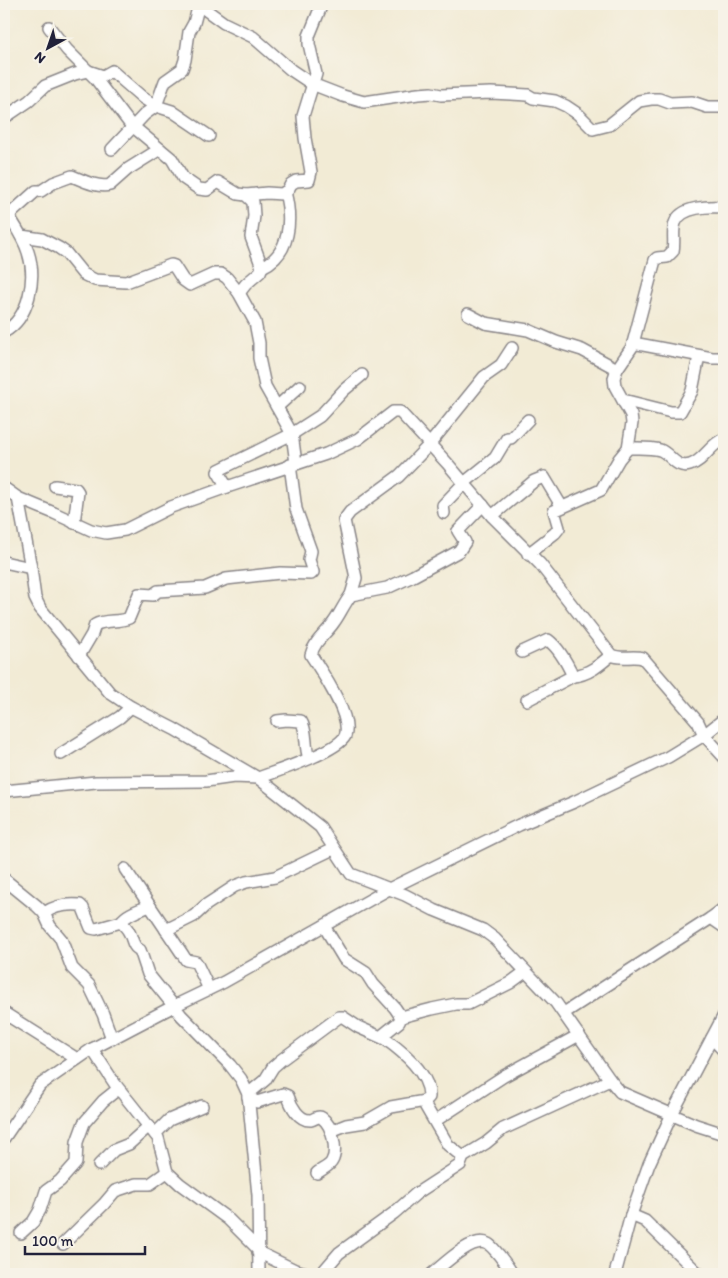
<svg xmlns="http://www.w3.org/2000/svg" width="728" height="1278" font-family="Itim,sans-serif">
	<style>
		.lines { fill: none; stroke-linecap: round; stroke-linejoin: round }
		.minor-casing { stroke: #8a8688; stroke-width: 14 }
		.minor { stroke: #fff; stroke-width: 11 }
	</style>
	<rect width="100%" height="100%" fill="#f7f3e8"/>
	<filter id="ink" filterUnits="userSpaceOnUse"><feTurbulence type="fractalNoise" baseFrequency=".02" numOctaves="2"/><feDisplacementMap in="SourceGraphic" scale="10" xChannelSelector="R" yChannelSelector="G"/><feConvolveMatrix kernelMatrix="1 2 1 2 8 2 1 2 1" color-interpolation-filters="sRGB"/></filter>
	<filter id="wash" filterUnits="userSpaceOnUse"><feTurbulence type="fractalNoise" baseFrequency=".0096" numOctaves="4" result="noise"/><feDisplacementMap in="SourceGraphic" scale="20" xChannelSelector="R" yChannelSelector="G"/><feGaussianBlur stdDeviation="1.12" result="paint"/><feColorMatrix in="noise" values="0 0 0 0 0 0 0 0 0 0 0 0 0 0 0 0 0 1.4 0 .05"/><feComposite in="paint" operator="in"/></filter>
	<g filter="url(#wash)">
		<rect width="100%" height="100%" fill="#f2ebd5"/>
	</g>
	<g filter="url(#ink)">
		<g class="lines">
			<!-- minor casing -->
			<g class="minor-casing">
				<g id="minor">
					<polyline points="203,4 206,10 224,23 253,37 291,70 312,84 343,96 364,102 418,94 431,93 441,95 491,93 528,95 533,98 555,101 566,106 578,114 593,129 609,125 639,101 651,99 659,99 670,103 692,102 707,107 724,107"/>
					<polyline points="49,27 67,50 95,78 130,124 172,159 183,178 199,189 207,190 218,182 238,194 246,195 267,193 282,194 288,190 291,184 296,181 309,180 311,172 305,138 303,116 316,74 309,44 309,36 322,4"/>
					<polyline points="4,118 29,101 45,86 75,74 88,71 103,76 112,71 143,98 156,106 172,111 209,136"/>
					<polyline points="112,149 145,114 156,106 165,81 182,69 185,60 189,32 194,23 199,4"/>
					<path d="M4,208C12,222 23,236 28,252C37,279 29,318 4,332"/>
					<path d="M8,216L36,191H41L53,183L72,176C84,181 98,188 110,185L128,169L160,149"/>
					<polyline points="21,236 42,239 59,248 66,253 83,274 95,280 126,282 171,265 174,266 183,280 190,285 214,274 221,274 227,278 239,293 255,322 259,343 259,358 265,386 292,434 296,463"/>
					<path d="M262,267C291,254 292,219 285,192"/>
					<polyline points="239,293 246,284 260,272 262,267 251,237 254,216 253,202 246,195"/>
					<polyline points="468,314 485,323 528,330 556,342 582,350 617,369"/>
					<polyline points="633,343 712,358 724,358"/>
					<polyline points="624,403 627,401 671,412 680,412 692,391 699,356"/>
					<polyline points="277,407 300,386"/>
					<path d="M628,448C638,448 650,447 660,450C671,454 675,469 690,465C704,461 710,444 724,439"/>
					<polyline points="55,486 76,489 78,492 74,523"/>
					<polyline points="227,487 218,472 219,470 292,434 320,416 344,390 362,375"/>
					<path d="M4,488L18,498L54,513L91,530L106,533L125,530L171,507L227,487L326,454L358,439L393,412H400L447,463L492,516L540,564L611,655C622,660 632,655 643,658L698,722L704,735L724,757"/>
					<path d="M18,498L31,568L35,598L40,608L110,693L131,707L174,729L258,778C275,772 338,751 345,736C353,717 321,671 311,655C314,641 326,634 334,622C340,614 344,604 351,595L387,588L413,576L459,551L465,542L458,531L483,505"/>
					<polyline points="444,513 443,505 464,483 495,458 507,438 511,438 528,420"/>
					<polyline points="492,516 534,481 544,477 562,507"/>
					<path d="M528,554L555,533L559,528L554,511L601,490L619,459L628,448L632,423L631,415L615,386L614,378L617,369L632,347L655,260L657,258L667,257L673,251C675,242 672,232 675,223C681,206 710,206 724,207"/>
					<polyline points="4,562 31,568"/>
					<polyline points="351,595 356,578 344,520 350,512 399,476 429,445 484,377 501,365 512,348"/>
					<path d="M522,652L548,640C559,648 567,663 573,676"/>
					<path d="M79,656L92,634L95,625C105,619 118,623 129,618L139,594L153,595L158,591L205,588L226,579L280,573L311,574L313,572L309,560L311,551L296,509L290,465"/>
					<path d="M527,700L573,676C588,675 601,664 611,655"/>
					<path d="M277,721L286,720L301,721C308,732 304,746 309,758"/>
					<polyline points="61,754 120,717 131,707"/>
					<polyline points="4,791 96,782 206,781 234,777 258,778 320,827 351,874 405,895 434,910 483,930 495,939 556,1003 610,1080 620,1092 696,1125 724,1134"/>
					<polyline points="125,869 183,955 186,960 196,962 209,989"/>
					<polyline points="4,879 37,906 44,913 50,926 61,939 72,968 89,985 103,1014 112,1039"/>
					<path d="M44,913C54,906 68,904 80,905L83,908L91,928L96,929L121,922C124,925 127,928 129,932C133,939 132,947 140,950L148,974L181,1015L230,1065L241,1079L248,1094L258,1195L259,1274"/>
					<polyline points="711,918 724,927"/>
					<path d="M121,922C127,913 140,910 150,906"/>
					<path d="M324,926L344,959L366,973L373,984L395,1008L401,1017L399,1022L384,1034L385,1039C402,1051 430,1074 429,1097L425,1101L426,1107L448,1145L463,1157"/>
					<polyline points="166,930 194,916 206,905 235,886 246,882 275,877 333,849"/>
					<polyline points="4,1013 77,1059"/>
					<polyline points="564,1013 711,918 724,908"/>
					<polyline points="401,1017 432,1009 456,1004 468,1004 510,983 525,972"/>
					<polyline points="712,1038 724,1051"/>
					<polyline points="92,1049 115,1084 158,1138 167,1172 180,1184 228,1219 258,1249"/>
					<polyline points="248,1094 265,1080 273,1067 281,1060 339,1017 343,1017 358,1027 385,1039"/>
					<path d="M248,1097L257,1102L283,1094L288,1096C291,1106 299,1121 311,1120C315,1119 318,1115 322,1118C332,1125 338,1150 332,1161C330,1166 322,1169 317,1173"/>
					<polyline points="435,1121 504,1076 579,1035"/>
					<polyline points="331,1131 346,1125 365,1122 391,1107 425,1101"/>
					<polyline points="155,1134 169,1120 202,1106"/>
					<polyline points="4,1138 40,1085 92,1049 174,1006 224,982 389,889 519,825 574,802 668,757 704,735 724,719"/>
					<polyline points="99,1165 114,1150 129,1144 149,1126"/>
					<polyline points="631,1215 645,1221 699,1274"/>
					<polyline points="21,1233 33,1222 40,1210 46,1191 60,1181 76,1163 77,1142 84,1123 103,1101 118,1089"/>
					<polyline points="63,1244 104,1204 115,1191 136,1184 150,1184 167,1172"/>
					<polyline points="258,1252 295,1270 310,1274"/>
					<polyline points="321,1274 339,1253 394,1213 417,1193 460,1165 463,1157 486,1143 503,1129 610,1080"/>
					<path d="M432,1274C443,1265 473,1235 488,1244C492,1246 496,1252 499,1255C504,1262 509,1267 512,1274"/>
					<polyline points="615,1274 631,1215 649,1164 672,1114 724,1015"/>
				</g>
			</g>
			<!-- minor -->
			<use href="#minor" class="minor"/>
		</g>
	</g>
	<!-- margin -->
	<rect width="728" height="1278" fill="none" stroke="#f7f3e8" stroke-width="20"/>
	<!-- north arrow -->
	<g transform="translate(48 48) rotate(220)" stroke="#f7f3e8" stroke-width="4" paint-order="stroke">
	<path d="M0-4L9 19L0 12L-9 19Z" fill="#22223b"/>
	<text y="-8" font-size="14" font-weight="bold" text-anchor="middle" fill="#22223b">N</text>
	</g>
	<!-- scale -->
	<path d="M25 1246v8h120v-8" fill="none" stroke="#22223b" stroke-width="2.5"/>
	<text x="32" y="1246" font-size="15" fill="#22223b" stroke="#f7f3e8" stroke-width="4" paint-order="stroke">100 m</text>
</svg>
